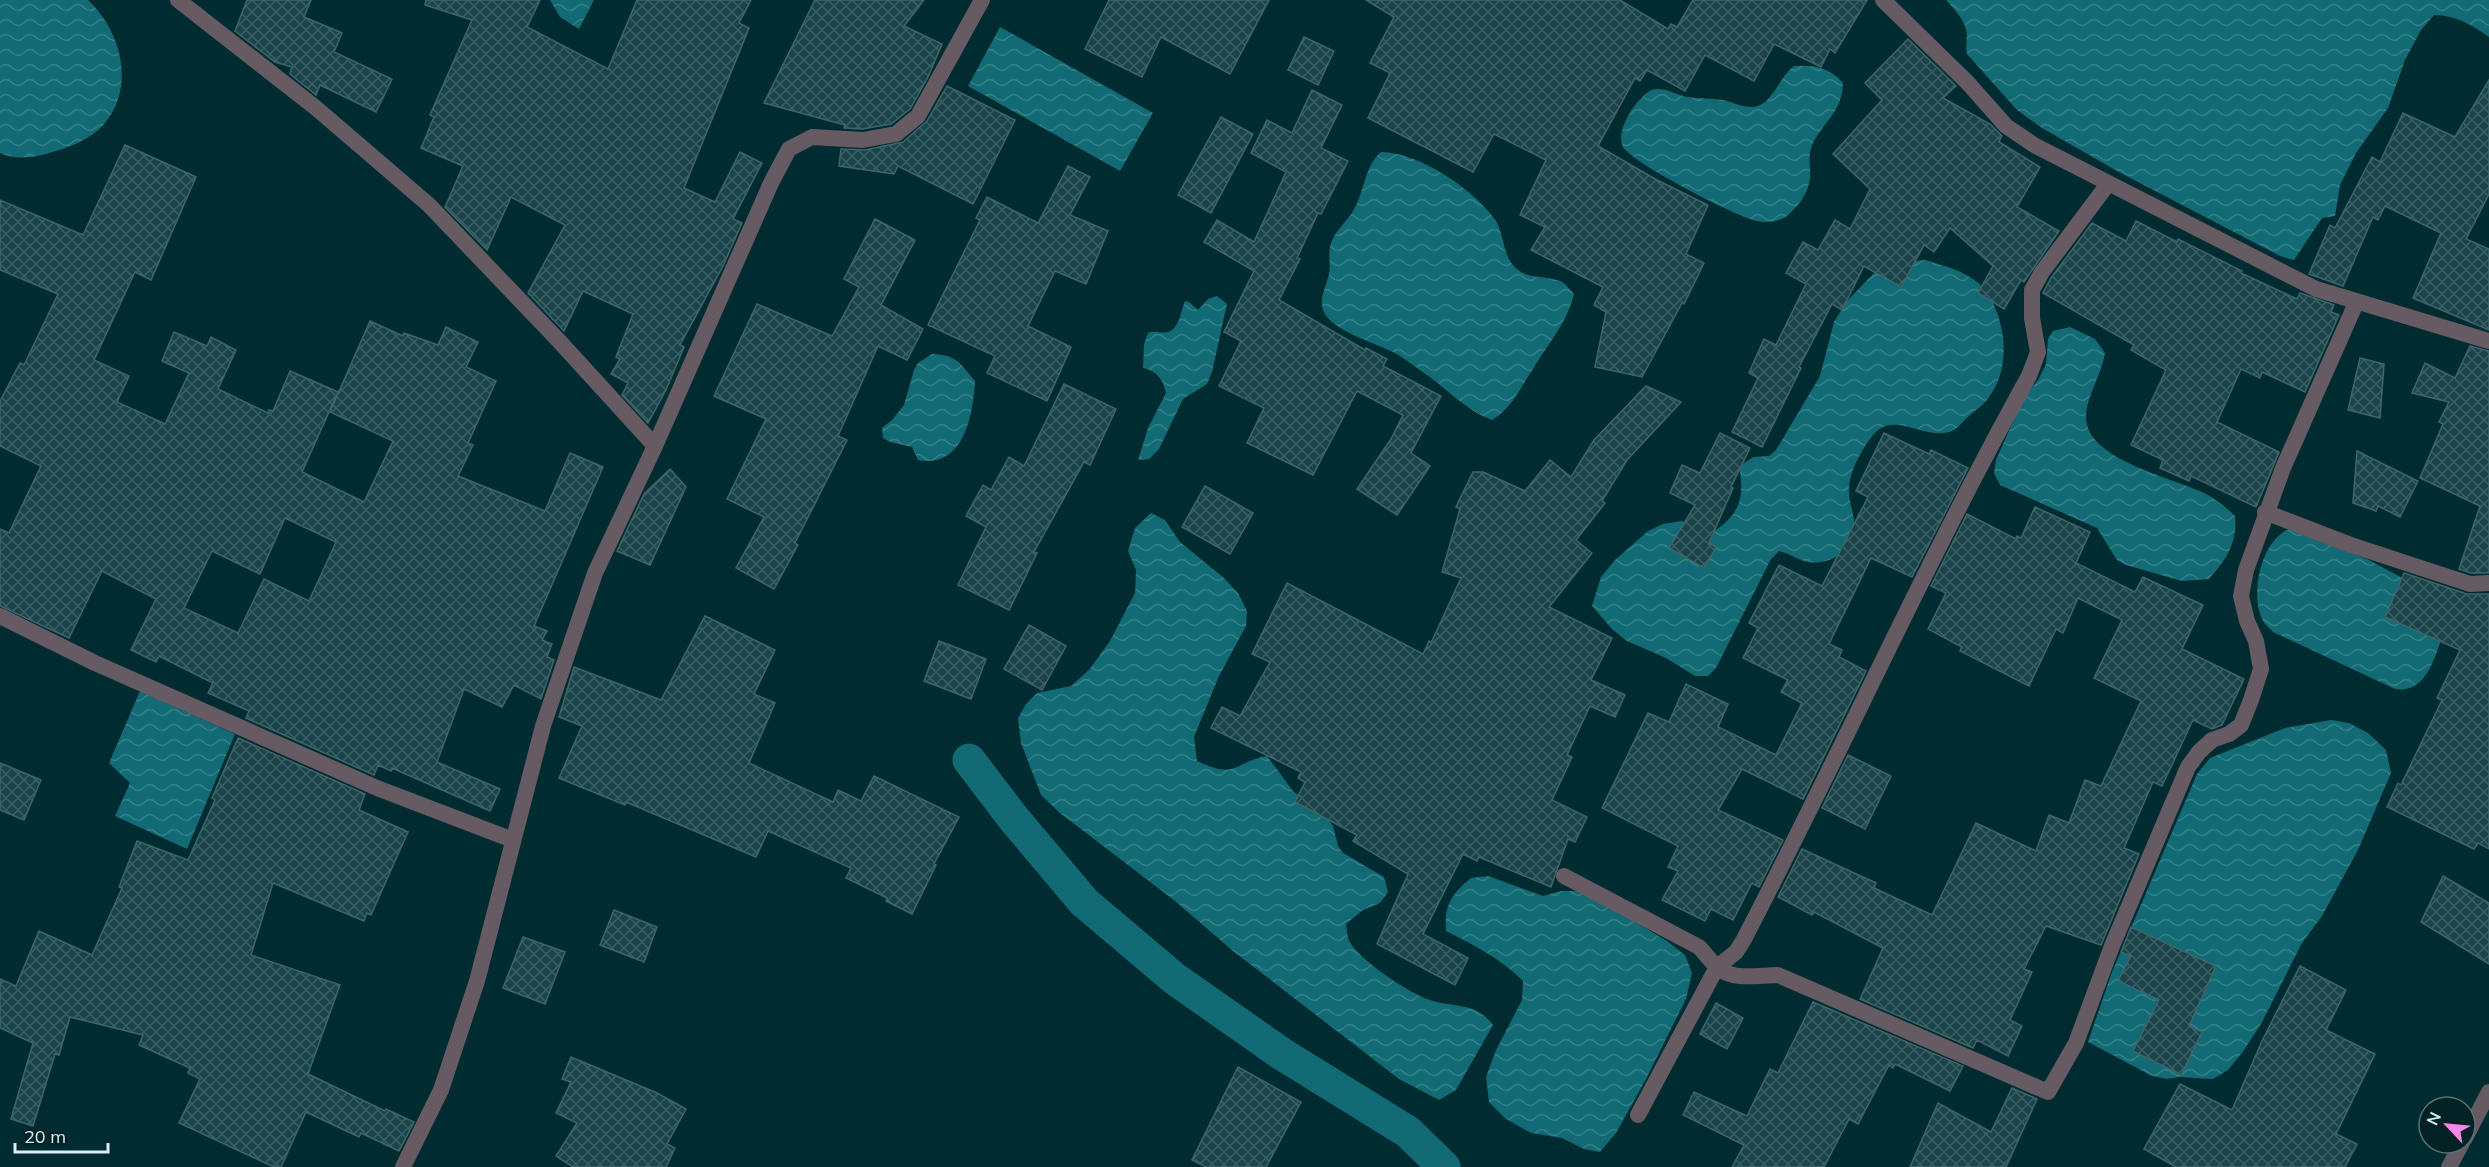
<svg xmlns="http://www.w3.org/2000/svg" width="2489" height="1167" font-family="Mulish,sans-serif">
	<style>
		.water { fill: url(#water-waves) }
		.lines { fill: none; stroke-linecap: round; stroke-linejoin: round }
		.canal { stroke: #126a74; stroke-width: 33 }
		.building { fill: url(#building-cross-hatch); stroke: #3d666c; stroke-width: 1.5; fill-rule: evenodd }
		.minor { stroke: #665a63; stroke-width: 16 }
	</style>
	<defs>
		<pattern id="water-waves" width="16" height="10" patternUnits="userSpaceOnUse" patternTransform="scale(1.5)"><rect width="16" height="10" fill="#126a74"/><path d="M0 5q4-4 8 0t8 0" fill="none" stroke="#348088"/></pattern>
		<pattern id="building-cross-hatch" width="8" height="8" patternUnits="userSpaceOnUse" patternTransform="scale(1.5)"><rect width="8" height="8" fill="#1a4449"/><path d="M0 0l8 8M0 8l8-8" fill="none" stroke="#3b5f64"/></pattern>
	</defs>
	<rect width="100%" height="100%" fill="#002c31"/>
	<!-- water -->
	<g class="water">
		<path d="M0,0H88C121,31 136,86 105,123C92,139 68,148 49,153C34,158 14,160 0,153Z"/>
		<polygon points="550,0 594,0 579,29 560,17"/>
		<path d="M1946,0H2489V37C2472,25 2455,15 2434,15L2421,30L2405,60L2388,108L2356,153L2340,185L2335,216L2322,218L2294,260L2280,256L2117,171L2042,128L2017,110L1967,54C1965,45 1968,36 1966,29C1963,18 1953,8 1946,0Z"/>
		<polygon points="1000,27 1153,113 1120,171 968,86"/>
		<path d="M1794,66C1814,65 1829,67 1843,83C1842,112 1825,120 1813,143C1807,156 1811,165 1810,178C1809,192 1798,207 1787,216C1779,222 1767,223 1757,221C1738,218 1631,162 1623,147C1615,131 1635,101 1648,92C1660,84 1675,95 1687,97C1699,99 1711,98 1723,100C1733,102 1748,110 1758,106C1774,100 1780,76 1794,66Z"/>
		<path d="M1381,152C1419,152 1475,190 1496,221C1503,233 1504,254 1512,264C1525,280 1540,275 1557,280C1564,281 1570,290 1574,294C1567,323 1548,344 1533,369C1520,388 1512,408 1492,420C1471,412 1457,399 1440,385C1428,375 1415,367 1403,358C1385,344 1324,332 1322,305C1321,294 1327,284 1329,274C1331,265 1328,256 1330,247C1333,233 1344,224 1352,213C1364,195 1364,166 1381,152Z"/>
		<path d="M1925,260C1951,268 1979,274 1992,301C2007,331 2010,371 1987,400C1983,405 1976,410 1970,415C1965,419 1959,427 1954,430C1925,444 1892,405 1870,439C1861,451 1849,473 1849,489C1848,503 1857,519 1854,534C1850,555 1823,567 1804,561C1795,558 1788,553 1779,551L1771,559L1716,668L1708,676H1695L1666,658L1627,641L1612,629L1592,606L1601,577L1615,560L1648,531L1663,524L1682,521L1697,528L1713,532C1740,514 1745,498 1739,466L1754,457L1769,456L1776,450L1820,376L1834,322L1846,302L1877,270L1903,262Z"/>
		<path d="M1217,296L1227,304L1212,372L1207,384L1183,399L1159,449L1149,459L1138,460L1148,428L1166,393C1163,379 1157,371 1143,368L1144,344L1148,333C1155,330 1161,334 1168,332C1179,329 1181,311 1185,301L1189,302L1198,310L1208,299Z"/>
		<path d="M2070,327L2095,339L2105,353C2102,374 2085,399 2086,419C2089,461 2175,478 2206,494C2217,500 2226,507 2235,516C2238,542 2226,560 2209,579L2182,581L2126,565L2117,560L2097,528L2000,485L1994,473L1996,460L2024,397L2038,380L2046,364L2048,339L2053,331Z"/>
		<path d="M932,354C957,355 960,363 975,381C973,415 964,469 918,460L912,447L890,442L883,438L882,428L892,420L904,405L914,370L918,363Z"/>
		<path d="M1151,513L1165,520L1180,542L1224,578L1238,593L1247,611L1246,626L1219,676L1194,737L1197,761C1238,780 1231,763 1267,756L1293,791L1325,815L1333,826L1338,846L1343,853L1384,877L1388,892L1380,903L1363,910L1346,924C1347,930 1347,937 1350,942C1359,960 1408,992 1427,999C1454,1009 1474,1000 1493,1025L1456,1090L1439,1100L1399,1079L1233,951L1175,901L1060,813L1041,795L1021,743L1018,718L1026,704L1037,693L1071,686L1089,670L1110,641L1135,593L1136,570L1128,551L1135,528Z"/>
		<path d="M2289,529L2367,559L2408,581L2442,637C2434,660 2425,694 2395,689L2273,632C2270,628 2265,625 2263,621C2249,596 2261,540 2289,529Z"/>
		<polygon points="140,691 235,734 187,849 115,816 130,783 109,763"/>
		<polygon points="2331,720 2349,723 2368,733 2386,750 2391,773 2358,850 2322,916 2302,943 2261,1024 2242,1053 2228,1070 2213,1079 2179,1077 2167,1079 2152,1076 2088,1042 2112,972 2197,774 2210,758 2285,728"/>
		<path d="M1488,876L1543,896L1561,891H1576L1610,907L1667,941L1685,955L1692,973L1686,999L1646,1079L1616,1133L1600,1152L1584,1149L1562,1138L1531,1133L1506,1119L1489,1102L1486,1077L1496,1050L1522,1000L1523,981C1500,958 1474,945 1446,931C1444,906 1451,894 1471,878Z"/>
	</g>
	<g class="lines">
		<!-- canal -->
		<polyline class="canal" points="969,760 1014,819 1084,902 1175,979 1282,1054 1408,1132 1444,1167"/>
	</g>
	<!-- building -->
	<g class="building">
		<polygon points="247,0 311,0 304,17 342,33 334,52 392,79 376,112 320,85 316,95 290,74 292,67 275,62 235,31"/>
		<polygon points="426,0 540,0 527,27 608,69 637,0 751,0 739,23 749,28 684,188 715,202 740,152 762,163 733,219 742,223 723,266 680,345 684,347 666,390 648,423 622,395 628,383 611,374 620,359 616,357 633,314 583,291 564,331 528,293 565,225 511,197 487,250 445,207 463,166 421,148 434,117 430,115 472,20 425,5"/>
		<polygon points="815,0 924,0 904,26 942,44 928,77 910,109 891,124 862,129 844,128 845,125 764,103"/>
		<polygon points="1109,0 1269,0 1230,74 1161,37 1142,77 1085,49"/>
		<polygon points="1366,0 1620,0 1668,29 1671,24 1677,27 1693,0 1867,0 1835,53 1830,49 1821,67 1774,44 1754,81 1705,55 1685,91 1647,70 1640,81 1635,78 1598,146 1657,180 1708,205 1686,254 1704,263 1684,304 1682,303 1642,377 1595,367 1606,312 1594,305 1603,287 1531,250 1545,227 1520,215 1546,160 1494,134 1473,172 1368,118 1390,73 1370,63 1394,17"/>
		<polygon points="1304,37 1334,51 1318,85 1288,70"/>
		<polygon points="1908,39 1956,86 1943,98 1990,124 2002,136 1999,142 2040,167 2017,207 2059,231 2024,282 2021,280 2004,309 1978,293 1993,266 1950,228 1934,252 1924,245 1901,287 1864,266 1842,310 1832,304 1799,367 1801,368 1762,447 1732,432 1758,378 1749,373 1764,339 1776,345 1806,284 1786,273 1803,242 1818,250 1835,220 1850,229 1870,189 1833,154 1882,100 1865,83"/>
		<polygon points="2489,80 2489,194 2466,239 2489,249 2489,330 2413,298 2441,233 2385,206 2378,220 2373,217 2343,286 2309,274 2330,225 2335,228 2372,157 2380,162 2403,113 2455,137"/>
		<polygon points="947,86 1015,120 973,204 898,166 894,174 839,166 841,149 865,150 903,142 927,121"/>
		<polygon points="1312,90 1342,105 1321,148 1348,161 1321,214 1318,213 1297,258 1300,259 1279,300 1365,350 1366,348 1387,359 1383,366 1441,396 1411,453 1430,466 1397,515 1357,489 1391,439 1403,415 1357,391 1313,475 1247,443 1264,408 1219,386 1241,341 1224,332 1254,271 1204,242 1217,220 1254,242 1286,172 1251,153 1267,120 1292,133"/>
		<polygon points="1221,117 1253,134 1211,213 1178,195"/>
		<path d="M125,145L196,177L151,280L135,272L94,360L129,376L117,402L165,424L189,373L162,361L174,332L207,346L211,337L236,350L218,389L268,413L269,410L273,411L290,371L338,392L302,472L364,502L393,441L330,412L370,321L403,336L404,333L438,345L446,327L478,342L466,367L496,381L468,443L473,445L458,476L545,511L570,453L603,467L534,626L547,631L542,640L552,644L547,657L554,660L541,699L514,685L502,707L464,689L437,762L500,789L490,811L392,768L391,771L378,765L374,775L246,718L249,711L208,693L213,683L159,656L156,662L131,650L156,599L102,571L69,638L0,606V529L9,533L41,466L0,446V401L20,363L24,365L58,294L0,270V200L83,235ZM285,518L336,542L309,601L264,579L238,633L184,608L212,551L260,574Z"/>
		<polygon points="1068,166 1090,177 1070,215 1108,231 1086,284 1055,271 1028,326 1071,347 1047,401 987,373 995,356 928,325 980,220 976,218 987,197 1038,223"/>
		<polygon points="875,219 915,240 881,305 923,329 907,360 878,346 838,436 847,440 795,543 798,545 774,589 736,568 764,517 727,499 766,419 714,396 757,304 832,336 859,287 844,279"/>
		<polygon points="2136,221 2177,242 2178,239 2242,271 2241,273 2297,299 2300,293 2334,305 2331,312 2339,315 2305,392 2262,372 2260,378 2241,369 2217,422 2279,452 2256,507 2191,476 2189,481 2160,468 2163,460 2131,445 2166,370 2131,350 2134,345 2043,293 2051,278 2092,223 2126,241"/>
		<polygon points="2470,346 2489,351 2489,573 2471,573 2459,569 2480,506 2420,478 2443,424 2439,422 2449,402 2412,393 2425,363 2455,378"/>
		<polygon points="2360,358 2384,364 2380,418 2348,410"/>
		<polygon points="1064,384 1116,409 1090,465 1084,462 1034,552 1037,553 1009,610 958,585 986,527 966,516 983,485 991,490 1009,457 1024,466"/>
		<polygon points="1646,386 1681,402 1627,460 1602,501 1605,503 1576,540 1592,553 1549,607 1612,638 1591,680 1625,695 1615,717 1590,706 1567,755 1572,757 1552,800 1587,817 1575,842 1568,839 1551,887 1479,857 1477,861 1463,854 1423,934 1468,958 1455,985 1377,944 1408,874 1353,841 1357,835 1295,802 1305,782 1298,778 1301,772 1211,728 1222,707 1240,716 1270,662 1252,654 1287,583 1423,654 1429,641 1431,643 1461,578 1442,572 1460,509 1456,507 1473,472 1483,472 1525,491 1550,460 1571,477 1594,440"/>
		<polygon points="1720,433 1750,448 1731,487 1733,488 1709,543 1716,547 1704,568 1669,548 1695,505 1670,493 1682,465 1700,473"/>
		<polygon points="1884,433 1929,454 1931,450 1968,468 1912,577 1871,558 1829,644 1842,650 1839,657 1866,671 1803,799 1742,769 1718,810 1783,840 1759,887 1752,883 1733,920 1711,909 1705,921 1662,900 1678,871 1668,867 1678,846 1602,808 1648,713 1669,722 1686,684 1728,704 1718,727 1776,755 1802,703 1781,692 1788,680 1743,658 1758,628 1749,623 1779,565 1822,586 1868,497 1856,491"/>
		<polygon points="2357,451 2418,481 2400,517 2378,506 2376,511 2353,503"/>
		<polygon points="670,469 686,487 650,565 617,551 644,494"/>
		<polygon points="1205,486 1253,513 1230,554 1182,527"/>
		<polygon points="2035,507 2090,532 2076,563 2135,592 2143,577 2203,605 2182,649 2244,679 2222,725 2212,729 2193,720 2162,786 2153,782 2124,848 2139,854 2101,945 2046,926 2024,969 2032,972 2010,1020 2022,1026 2008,1056 1977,1040 1973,1048 1860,999 1883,948 1814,912 1812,915 1778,897 1802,849 1876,883 1874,888 1932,915 1976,823 2036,851 2049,815 2069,823 2085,780 2101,786 2141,701 2094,678 2122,620 2078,598 2063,633 2056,629 2029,686 1960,651 1962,647 1928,629 1946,593 1931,586 1967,514 2016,539 2017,536 2021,538"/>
		<polygon points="2404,573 2467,594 2489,594 2489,849 2478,843 2474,849 2387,807 2398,783 2401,785 2442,700 2437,698 2460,650 2385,617"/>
		<polygon points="705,616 775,650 754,694 775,703 749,763 833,802 838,790 861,801 874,776 959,817 934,864 936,865 912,914 886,901 887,898 846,878 851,868 768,831 756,857 626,802 625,805 559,778 582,726 559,717 574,667 661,700"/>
		<polygon points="1029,625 1066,646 1042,690 1004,669"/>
		<polygon points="939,641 986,659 971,699 924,681"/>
		<polygon points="238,738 365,794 359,810 408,832 371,915 367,913 364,921 273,883 251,955 340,985 308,1074 385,1111 386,1109 414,1122 399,1151 361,1133 359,1137 306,1112 281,1167 274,1167 179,1123 200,1079 188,1073 190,1068 139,1045 143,1035 70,1017 59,1055 55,1054 33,1126 11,1119 33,1043 0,1028 0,979 16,986 39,931 92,955 122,888 119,887 137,841 188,860 215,800 212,798"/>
		<polygon points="1848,755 1891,776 1865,829 1822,808"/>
		<polygon points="0,763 41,780 24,820 0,810"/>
		<polygon points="2443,876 2489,903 2489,964 2421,922"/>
		<polygon points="614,910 657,927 644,962 600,945"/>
		<polygon points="2131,927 2216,966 2189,1026 2202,1032 2181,1075 2133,1051 2159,1000 2118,981 2131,956 2121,952"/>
		<polygon points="523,937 565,952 545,1004 503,988"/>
		<polygon points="2300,966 2346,990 2326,1030 2375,1054 2336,1134 2357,1144 2345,1167 2176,1167 2144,1149 2180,1084 2232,1110 2262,1041"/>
		<polygon points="1813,1002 1963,1066 1950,1091 1895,1064 1893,1068 1889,1065 1858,1124 1849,1119 1824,1167 1732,1167 1744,1145 1683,1115 1694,1092 1747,1116 1770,1069 1778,1073"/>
		<polygon points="1716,1003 1743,1018 1727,1049 1700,1034"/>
		<polygon points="571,1057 657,1093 686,1109 667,1144 675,1148 666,1167 573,1167 556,1156 577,1123 556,1113 571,1082 562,1079"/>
		<polygon points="1238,1067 1301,1102 1266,1167 1206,1167 1192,1160"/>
		<polygon points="2012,1088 2037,1099 2006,1167 1910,1167 1938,1103 1991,1132"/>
	</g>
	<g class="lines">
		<!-- minor -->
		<g class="minor">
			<polyline points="178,0 316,108 429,205 560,342 655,446"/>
			<polyline points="1883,0 1968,83 2006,126 2034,145 2316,289 2489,341"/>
			<polyline points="2265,512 2351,545 2470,584 2489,583"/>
			<polyline points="0,616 95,663 377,788 513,840"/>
			<path d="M1564,876L1699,947C1706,954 1711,962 1718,968C1734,981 1759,975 1778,975L2048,1092L2076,1043L2112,946L2188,767L2199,752L2212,740L2229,734L2241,725L2251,700L2261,669L2256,641L2247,621L2241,596L2246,570L2283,468L2356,303"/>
			<path d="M1638,1115L1717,967L1736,952L1743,941C1841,754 1926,561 2029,376L2038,352L2032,318V290L2042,272L2108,184"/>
			<polyline points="2465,1138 2489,1092"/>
			<polyline points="403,1167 441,1090 477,981 543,726 595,573 655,446 771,183 789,149 812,137 863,140 896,134 918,116 982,0"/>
			<polyline points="2449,1167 2462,1143"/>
		</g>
	</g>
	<!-- north arrow -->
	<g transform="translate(2447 1125) rotate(296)"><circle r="28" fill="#012125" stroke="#577377" stroke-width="1.5"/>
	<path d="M0-4.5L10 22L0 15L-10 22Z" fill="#f987e8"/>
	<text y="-9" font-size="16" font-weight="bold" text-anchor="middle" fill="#d8eef1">N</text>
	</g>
	<!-- scale -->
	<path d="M15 1143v9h93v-9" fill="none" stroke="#d8eef1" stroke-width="3"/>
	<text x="24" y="1143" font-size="18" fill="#d8eef1" stroke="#012125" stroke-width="4.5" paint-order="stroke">20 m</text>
</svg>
